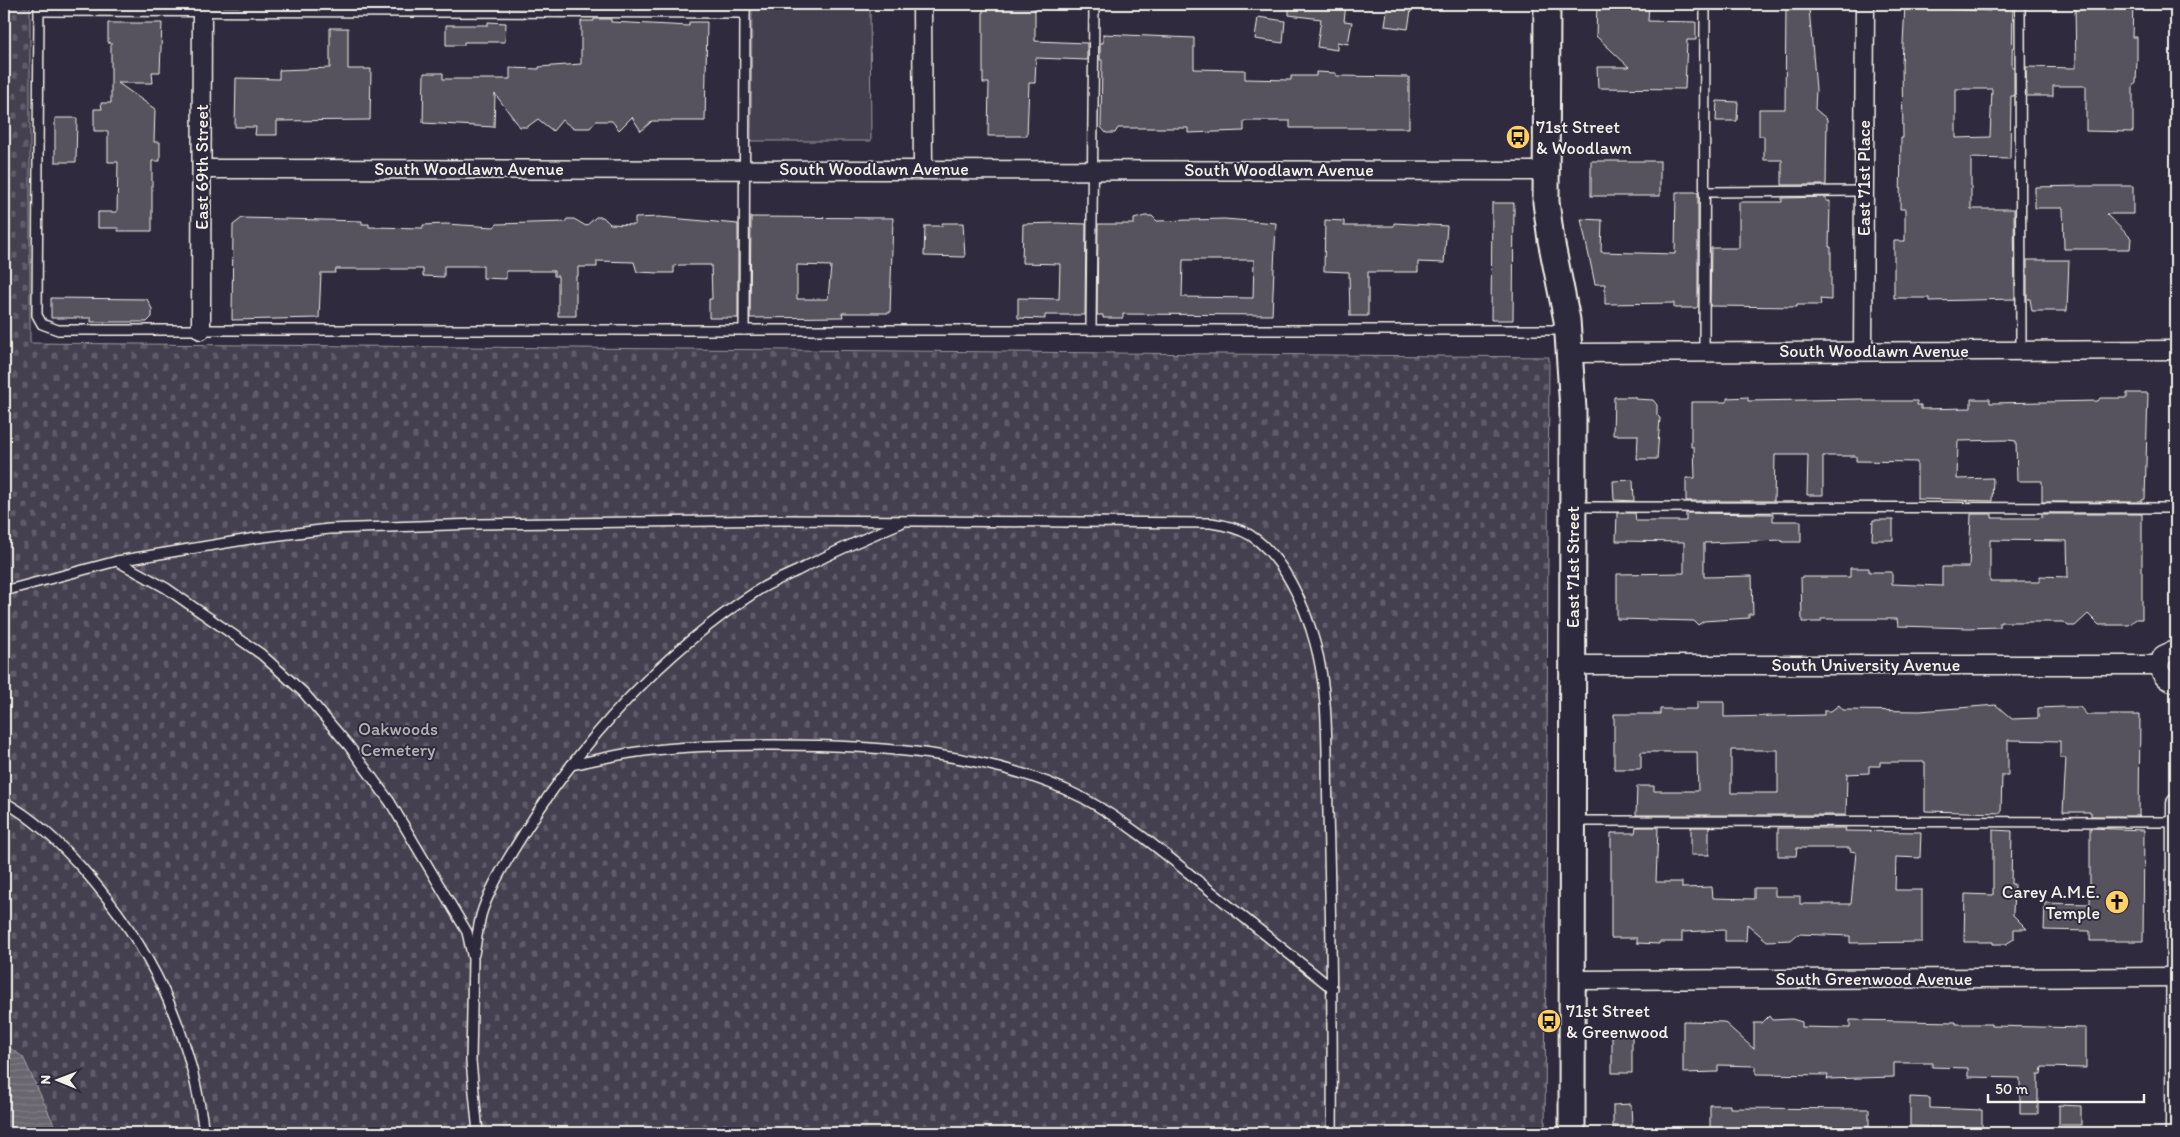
<svg xmlns="http://www.w3.org/2000/svg" width="2180" height="1137" font-family="Itim,sans-serif">
	<style>
		.green { fill: #454050; stroke: #9c989c }
		.cemetery { fill: url(#cemetery-stones); stroke: #9c989c }
		.water { fill: url(#water-rules); stroke: #a19ea0 }
		.building { fill: #56525f; stroke: #f4f1e8; fill-rule: evenodd }
		.lines { fill: none; stroke-linecap: round; stroke-linejoin: round }
		.service-casing { stroke: #f4f1e8; stroke-width: 12 }
		.minor-casing { stroke: #f4f1e8; stroke-width: 21 }
		.secondary-casing { stroke: #f4f1e8; stroke-width: 29 }
		.service { stroke: #2f2a3d; stroke-width: 9 }
		.minor { stroke: #2f2a3d; stroke-width: 18 }
		.secondary { stroke: #2f2a3d; stroke-width: 25 }
		.labels { text-anchor: middle; dominant-baseline: central; stroke-width: 4; stroke-linejoin: round; paint-order: stroke }
		.poi-label { font-size: 18px; fill: #f4f1e8; stroke: #2f2a3d; text-anchor: start }
		.street-label { font-size: 18px; fill: #f4f1e8; stroke: #2f2a3d }
		.park-label { font-size: 18px; fill: #b7b3b3; stroke: #2f2a3d }
	</style>
	<defs>
		<pattern id="cemetery-stones" width="16" height="16" patternUnits="userSpaceOnUse" patternTransform="scale(1.25)"><rect width="16" height="16" fill="#454050"/><path d="M2 7V4a2 2 0 0 1 4 0v3zM10 15v-3a2 2 0 0 1 4 0v3z" fill="#605c69"/></pattern>
		<pattern id="water-rules" width="6" height="5" patternUnits="userSpaceOnUse" patternTransform="scale(1.25)"><rect width="6" height="5" fill="#6a6670"/><path d="M0 2.5h6" fill="none" stroke="#807c84"/></pattern>
	</defs>
	<rect width="100%" height="100%" fill="#2f2a3d"/>
	<filter id="ink" filterUnits="userSpaceOnUse"><feTurbulence type="fractalNoise" baseFrequency=".02" numOctaves="2"/><feDisplacementMap in="SourceGraphic" scale="10" xChannelSelector="R" yChannelSelector="G"/><feConvolveMatrix kernelMatrix="1 2 1 2 8 2 1 2 1" color-interpolation-filters="sRGB"/></filter>
	<g filter="url(#ink)">
		<!-- green -->
		<polygon class="green" points="752,4 870,4 871,141 751,141"/>
		<!-- cemetery -->
		<polygon class="cemetery" points="4,4 30,4 30,343 1549,357 1545,1133 4,1133"/>
		<!-- water -->
		<polygon class="water" points="4,1044 23,1057 58,1133 4,1133"/>
		<!-- building -->
		<g class="building">
			<polygon points="983,4 1035,4 1035,41 1087,43 1087,60 1036,58 1035,83 1029,83 1027,136 988,136 989,83 983,83"/>
			<polygon points="1289,4 1346,4 1344,21 1352,22 1348,44 1337,42 1337,50 1317,47 1321,19 1289,15"/>
			<polygon points="1388,4 1412,4 1408,29 1385,26"/>
			<polygon points="1597,4 1649,4 1648,21 1696,22 1696,40 1687,40 1685,89 1598,88 1597,67 1629,67 1596,36"/>
			<path d="M1905,4H1955V9L1990,11V4H2013L2012,67H2014V96H2011L2010,159L1971,158V209H2014L2015,299L1929,301V298H1894V241H1905V209H1900L1901,138H1903L1902,64ZM1956,89H1992L1990,137L1956,138Z"/>
			<polygon points="2075,4 2133,4 2132,37 2137,37 2137,60 2136,83 2133,87 2133,132 2086,131 2086,86 2053,86 2053,96 2027,96 2026,67 2076,68"/>
			<polygon points="1786,7 1809,8 1816,89 1815,109 1827,119 1826,185 1782,185 1782,160 1764,160 1764,136 1759,136 1759,109 1785,109"/>
			<polygon points="1258,17 1285,21 1283,43 1255,39"/>
			<polygon points="594,19 611,19 611,22 689,26 689,22 707,22 705,121 652,121 641,131 632,117 619,130 612,121 596,121 590,128 573,128 562,120 553,131 538,119 527,127 520,127 495,94 494,127 423,123 424,73 443,73 443,79 510,79 510,68 539,69 539,67 581,64 581,21 594,21"/>
			<polygon points="488,22 506,23 505,42 464,42 464,45 446,45 446,25 488,25"/>
			<polygon points="108,23 162,23 160,72 152,72 153,83 118,83 155,109 154,142 160,142 160,161 152,161 152,231 118,231 118,228 98,228 98,212 117,212 118,162 108,162 108,131 94,131 94,109 102,109 101,103 111,103 111,43 108,43"/>
			<polygon points="330,28 348,28 348,69 371,69 370,120 277,121 277,135 255,135 256,127 235,127 236,78 279,79 279,70 330,68"/>
			<polygon points="1103,34 1194,38 1194,69 1245,70 1245,79 1291,80 1291,76 1316,76 1316,72 1336,73 1336,76 1409,77 1409,128 1290,128 1290,121 1244,121 1244,131 1188,133 1188,128 1118,128 1115,133 1106,133 1101,127 1102,60 1100,60 1100,43 1103,43"/>
			<polygon points="1717,101 1738,102 1737,121 1716,121"/>
			<polygon points="55,118 77,118 76,162 55,162"/>
			<rect x="1591" y="161" width="69" height="35"/>
			<polygon points="2082,186 2133,186 2133,214 2106,214 2131,238 2130,249 2064,249 2063,208 2035,208 2035,187"/>
			<polygon points="1676,192 1698,192 1698,306 1696,308 1674,308 1674,303 1605,304 1605,284 1595,284 1581,219 1602,220 1601,252 1675,254"/>
			<polygon points="1826,197 1826,201 1830,201 1829,247 1831,247 1831,300 1820,299 1821,305 1797,305 1797,307 1710,306 1711,248 1739,248 1739,202 1782,202 1782,198"/>
			<polygon points="1492,203 1514,203 1513,320 1491,320"/>
			<path d="M1145,216H1152L1157,221L1224,219L1276,223L1272,315L1123,314V318H1103V315H1097L1098,224H1134V219ZM1183,260H1254L1253,298L1182,297Z"/>
			<polygon points="596,217 603,217 610,224 635,225 635,218 659,217 738,224 738,318 709,318 709,299 712,299 711,265 680,265 674,266 674,273 659,273 637,272 634,262 597,261 597,267 578,267 578,276 576,276 576,316 558,316 558,276 554,276 554,271 506,271 506,279 483,278 483,266 444,266 444,277 423,276 423,269 336,269 335,273 321,273 319,318 232,320 233,225 242,218 362,221 362,224 369,224 369,227 423,228 423,225 446,224 494,227 497,224 565,222 567,219 574,219 586,226"/>
			<path d="M751,217L893,218L890,313H842L843,317L750,318ZM797,265L831,266L828,299H797Z"/>
			<polygon points="1325,220 1344,221 1344,226 1394,226 1394,223 1447,226 1444,263 1418,262 1418,272 1368,272 1368,316 1350,316 1349,272 1324,271"/>
			<polygon points="942,223 963,223 965,257 924,256 925,226 942,226"/>
			<polygon points="1058,223 1086,224 1085,315 1045,315 1045,319 1018,318 1018,298 1059,299 1060,264 1022,263 1023,224"/>
			<polygon points="2027,260 2069,260 2067,311 2032,311 2030,299 2027,299"/>
			<polygon points="51,298 147,299 152,309 152,317 147,322 91,322 91,318 51,318"/>
			<polygon points="2127,393 2148,393 2145,499 2142,500 2142,502 2042,502 2042,481 2017,481 2016,441 2008,440 1958,441 1957,479 1993,478 1992,501 1917,499 1917,462 1856,461 1856,456 1823,456 1823,495 1807,495 1808,455 1775,455 1774,501 1686,501 1686,478 1695,478 1694,447 1691,447 1691,402 1727,402 1727,398 1748,397 1748,401 1863,399 1863,401 1917,401 1917,405 1921,405 1921,409 1971,408 1971,399 1990,399 1990,403 2098,401 2100,398 2127,398"/>
			<polygon points="1614,397 1635,397 1635,399 1653,400 1657,405 1657,415 1660,418 1657,459 1637,459 1638,435 1613,435"/>
			<polygon points="1633,480 1634,501 1614,500 1613,481"/>
			<polygon points="1617,513 1635,513 1636,521 1686,521 1686,513 1773,514 1773,521 1801,521 1801,542 1782,542 1782,540 1704,543 1704,577 1752,576 1753,614 1749,614 1749,618 1704,621 1698,625 1694,621 1617,619 1617,574 1684,573 1684,542 1616,541"/>
			<path d="M1971,514H1992V518H2039L2042,517V514H2142V619H2136L2129,625H2099L2088,614L2075,626H2068L2064,622H2000V627L1969,628L1898,626L1897,619H1821V622H1802L1801,577H1850V568H1869V572H1892V584L1942,586V567H1969ZM1990,540L2067,541L2068,577L2040,576V582H1990Z"/>
			<polygon points="1873,520 1893,520 1893,540 1872,540"/>
			<path d="M1697,702H1724V717L1824,715V711H1831L1839,705L1843,710L1920,711L1996,705L2012,719L2038,718V708L2063,707H2080L2087,715H2140L2139,816H2091V812H2063L2066,758H2060V741L2008,740V775H2002L2001,813L1925,811V762H1880V766H1869V773L1847,774L1846,815H1636L1637,786H1654V791H1698L1697,752H1641V769H1614V714H1660V709H1697ZM1731,750H1778V793H1731Z"/>
			<polygon points="1636,827 1658,827 1656,882 1682,882 1682,888 1712,887 1713,898 1754,899 1754,888 1775,888 1775,896 1800,896 1800,904 1851,904 1856,852 1850,851 1850,848 1797,848 1796,856 1778,856 1778,828 1846,828 1845,831 1921,832 1920,858 1896,857 1895,890 1922,890 1922,942 1850,943 1850,936 1798,934 1791,940 1767,941 1747,924 1746,941 1725,941 1725,930 1682,932 1682,942 1659,942 1659,944 1637,943 1637,938 1611,938 1611,833 1635,833"/>
			<rect x="1691" y="827" width="18" height="28"/>
			<polygon points="2090,828 2144,830 2143,941 2090,941 2090,931 2044,930 2045,903 2090,904"/>
			<polygon points="1993,830 2012,831 2011,884 2014,884 2013,915 2027,929 2014,929 2014,939 2006,944 1993,944 1993,942 1964,942 1965,894 1993,895"/>
			<polygon points="1769,1016 1772,1020 1792,1019 1802,1022 1802,1027 1850,1028 1850,1020 1956,1022 1956,1024 1991,1024 1991,1026 2086,1028 2086,1068 2042,1067 2041,1074 2038,1074 2038,1114 2020,1114 2020,1078 1968,1077 1968,1068 1932,1067 1932,1063 1894,1063 1894,1077 1827,1079 1828,1075 1756,1074 1756,1066 1718,1065 1718,1072 1683,1073 1683,1021 1724,1022 1754,1049 1754,1023 1762,1023"/>
			<polygon points="1632,1030 1632,1073 1612,1073 1612,1031"/>
			<polygon points="1910,1097 1930,1098 1930,1108 1982,1110 1982,1128 1910,1126"/>
			<polygon points="1631,1104 1632,1126 1613,1126 1613,1105"/>
			<polygon points="1710,1105 1730,1105 1730,1108 1869,1109 1869,1127 1710,1128"/>
			<polygon points="2059,1105 2081,1106 2081,1125 2059,1125"/>
		</g>
		<g class="lines">
			<!-- service casing -->
			<g class="service-casing">
				<g id="service">
					<polyline points="39,4 37,315 42,324 58,330 1565,330"/>
					<polyline points="2020,4 2021,350"/>
					<polyline points="39,11 745,13"/>
					<polyline points="1704,192 1864,191"/>
					<polyline points="744,330 745,4"/>
					<polyline points="1091,330 1094,4"/>
					<polyline points="1704,352 1705,4"/>
					<polyline points="1574,507 2176,508"/>
					<polyline points="117,561 166,588 261,654 304,693 349,746 390,802 467,932 473,959 471,1061 478,1133"/>
					<path d="M4,591L117,561L256,538L329,529L478,524L784,520L1211,523C1225,525 1238,528 1250,535C1284,557 1305,606 1315,643C1330,697 1326,757 1328,812C1331,920 1333,1026 1332,1133"/>
					<path d="M571,765C592,761 614,755 637,752C682,746 729,745 775,745C873,745 994,752 1083,798C1126,821 1164,853 1202,884C1246,919 1289,954 1333,989"/>
					<path d="M4,802C34,818 59,843 82,868C151,946 191,1030 204,1133"/>
					<polyline points="1573,821 2176,822"/>
					<path d="M474,954C477,939 478,923 483,909C493,882 509,857 524,833C583,739 663,652 757,591C769,583 784,577 797,571C831,553 865,538 901,523"/>
				</g>
			</g>
			<!-- minor casing -->
			<g class="minor-casing">
				<g id="minor">
					<polyline points="922,4 923,169"/>
					<polyline points="202,169 1545,171"/>
					<polyline points="201,330 202,4"/>
					<polyline points="1863,351 1865,4"/>
					<polyline points="1571,353 2176,350"/>
					<path d="M2176,649L2163,655C2155,668 2162,681 2176,683"/>
					<polyline points="1573,665 2159,665"/>
					<polyline points="1572,980 2176,977"/>
					<polyline points="2175,1133 2176,803"/>
				</g>
			</g>
			<!-- secondary casing -->
			<g class="secondary-casing">
				<polyline id="secondary" points="1547,4 1546,202 1551,240 1567,320 1573,409 1572,1133"/>
			</g>
			<!-- service -->
			<use href="#service" class="service"/>
			<!-- minor -->
			<use href="#minor" class="minor"/>
			<!-- secondary -->
			<use href="#secondary" class="secondary"/>
		</g>
	</g>
	<!-- icons -->
	<defs>
		<g id="bus-disc" transform="scale(1.25)"><circle r="9.5" fill="#ffd166" stroke="#2f2a3d"/><path d="M-5-6H5V4H4V6H2V4H-2V6H-4V4H-5ZM-3.5-4V0h7V-4ZM-3.5 1.2v1.5H-2V1.2ZM2 1.2v1.5H3.5V1.2Z" fill="#111"/></g>
		<g id="church-disc" transform="scale(1.25)"><circle r="9.5" fill="#ffd166" stroke="#2f2a3d"/><path d="M-1.2-6h2.4v3.5h3.3v2.4h-3.3V6h-2.4V-.1h-3.3v-2.4h3.3Z" fill="#111"/></g>
	</defs>
	<g fill-rule="evenodd">
		<use href="#bus-disc" x="1518" y="137"/>
		<use href="#church-disc" x="2117" y="902"/>
		<use href="#bus-disc" x="1549" y="1021"/>
	</g>
	<g class="labels">
		<!-- poi labels -->
		<g class="poi-label">
			<text x="1536" y="127">71st Street<tspan x="1536" dy="21">&amp; Woodlawn</tspan></text>
			<text x="2100" y="892" text-anchor="end">Carey A.M.E.<tspan x="2100" dy="21">Temple</tspan></text>
			<text x="1566" y="1011">71st Street<tspan x="1566" dy="21">&amp; Greenwood</tspan></text>
		</g>
		<!-- street labels -->
		<g class="street-label">
			<text transform="translate(202 167) rotate(-90)">East 69th Street</text>
			<text x="469" y="169">South Woodlawn Avenue</text>
			<text x="874" y="169">South Woodlawn Avenue</text>
			<text x="1279" y="170">South Woodlawn Avenue</text>
			<text transform="translate(1864 178) rotate(-90)">East 71st Place</text>
			<text x="1874" y="351">South Woodlawn Avenue</text>
			<text transform="translate(1573 567) rotate(-90)">East 71st Street</text>
			<text x="1866" y="665">South University Avenue</text>
			<text x="1874" y="979">South Greenwood Avenue</text>
		</g>
		<!-- park labels -->
		<g class="park-label">
			<text x="398" y="729">Oakwoods<tspan x="398" dy="21">Cemetery</tspan></text>
		</g>
	</g>
	<!-- margin -->
	<rect width="2180" height="1137" fill="none" stroke="#2f2a3d" stroke-width="20"/>
	<rect x="10" y="10" width="2160" height="1117" fill="none" stroke="#f4f1e8" stroke-width="2" filter="url(#ink)"/>
	<!-- north arrow -->
	<g transform="translate(58 1080) rotate(271)" stroke="#2f2a3d" stroke-width="4" paint-order="stroke">
	<path d="M0-4L9 19L0 12L-9 19Z" fill="#f4f1e8"/>
	<text y="-8" font-size="14" font-weight="bold" text-anchor="middle" fill="#f4f1e8">N</text>
	</g>
	<!-- scale -->
	<path d="M1988 1094v8h156v-8" fill="none" stroke="#f4f1e8" stroke-width="2.5"/>
	<text x="1995" y="1094" font-size="15" fill="#f4f1e8" stroke="#2f2a3d" stroke-width="4" paint-order="stroke">50 m</text>
</svg>
